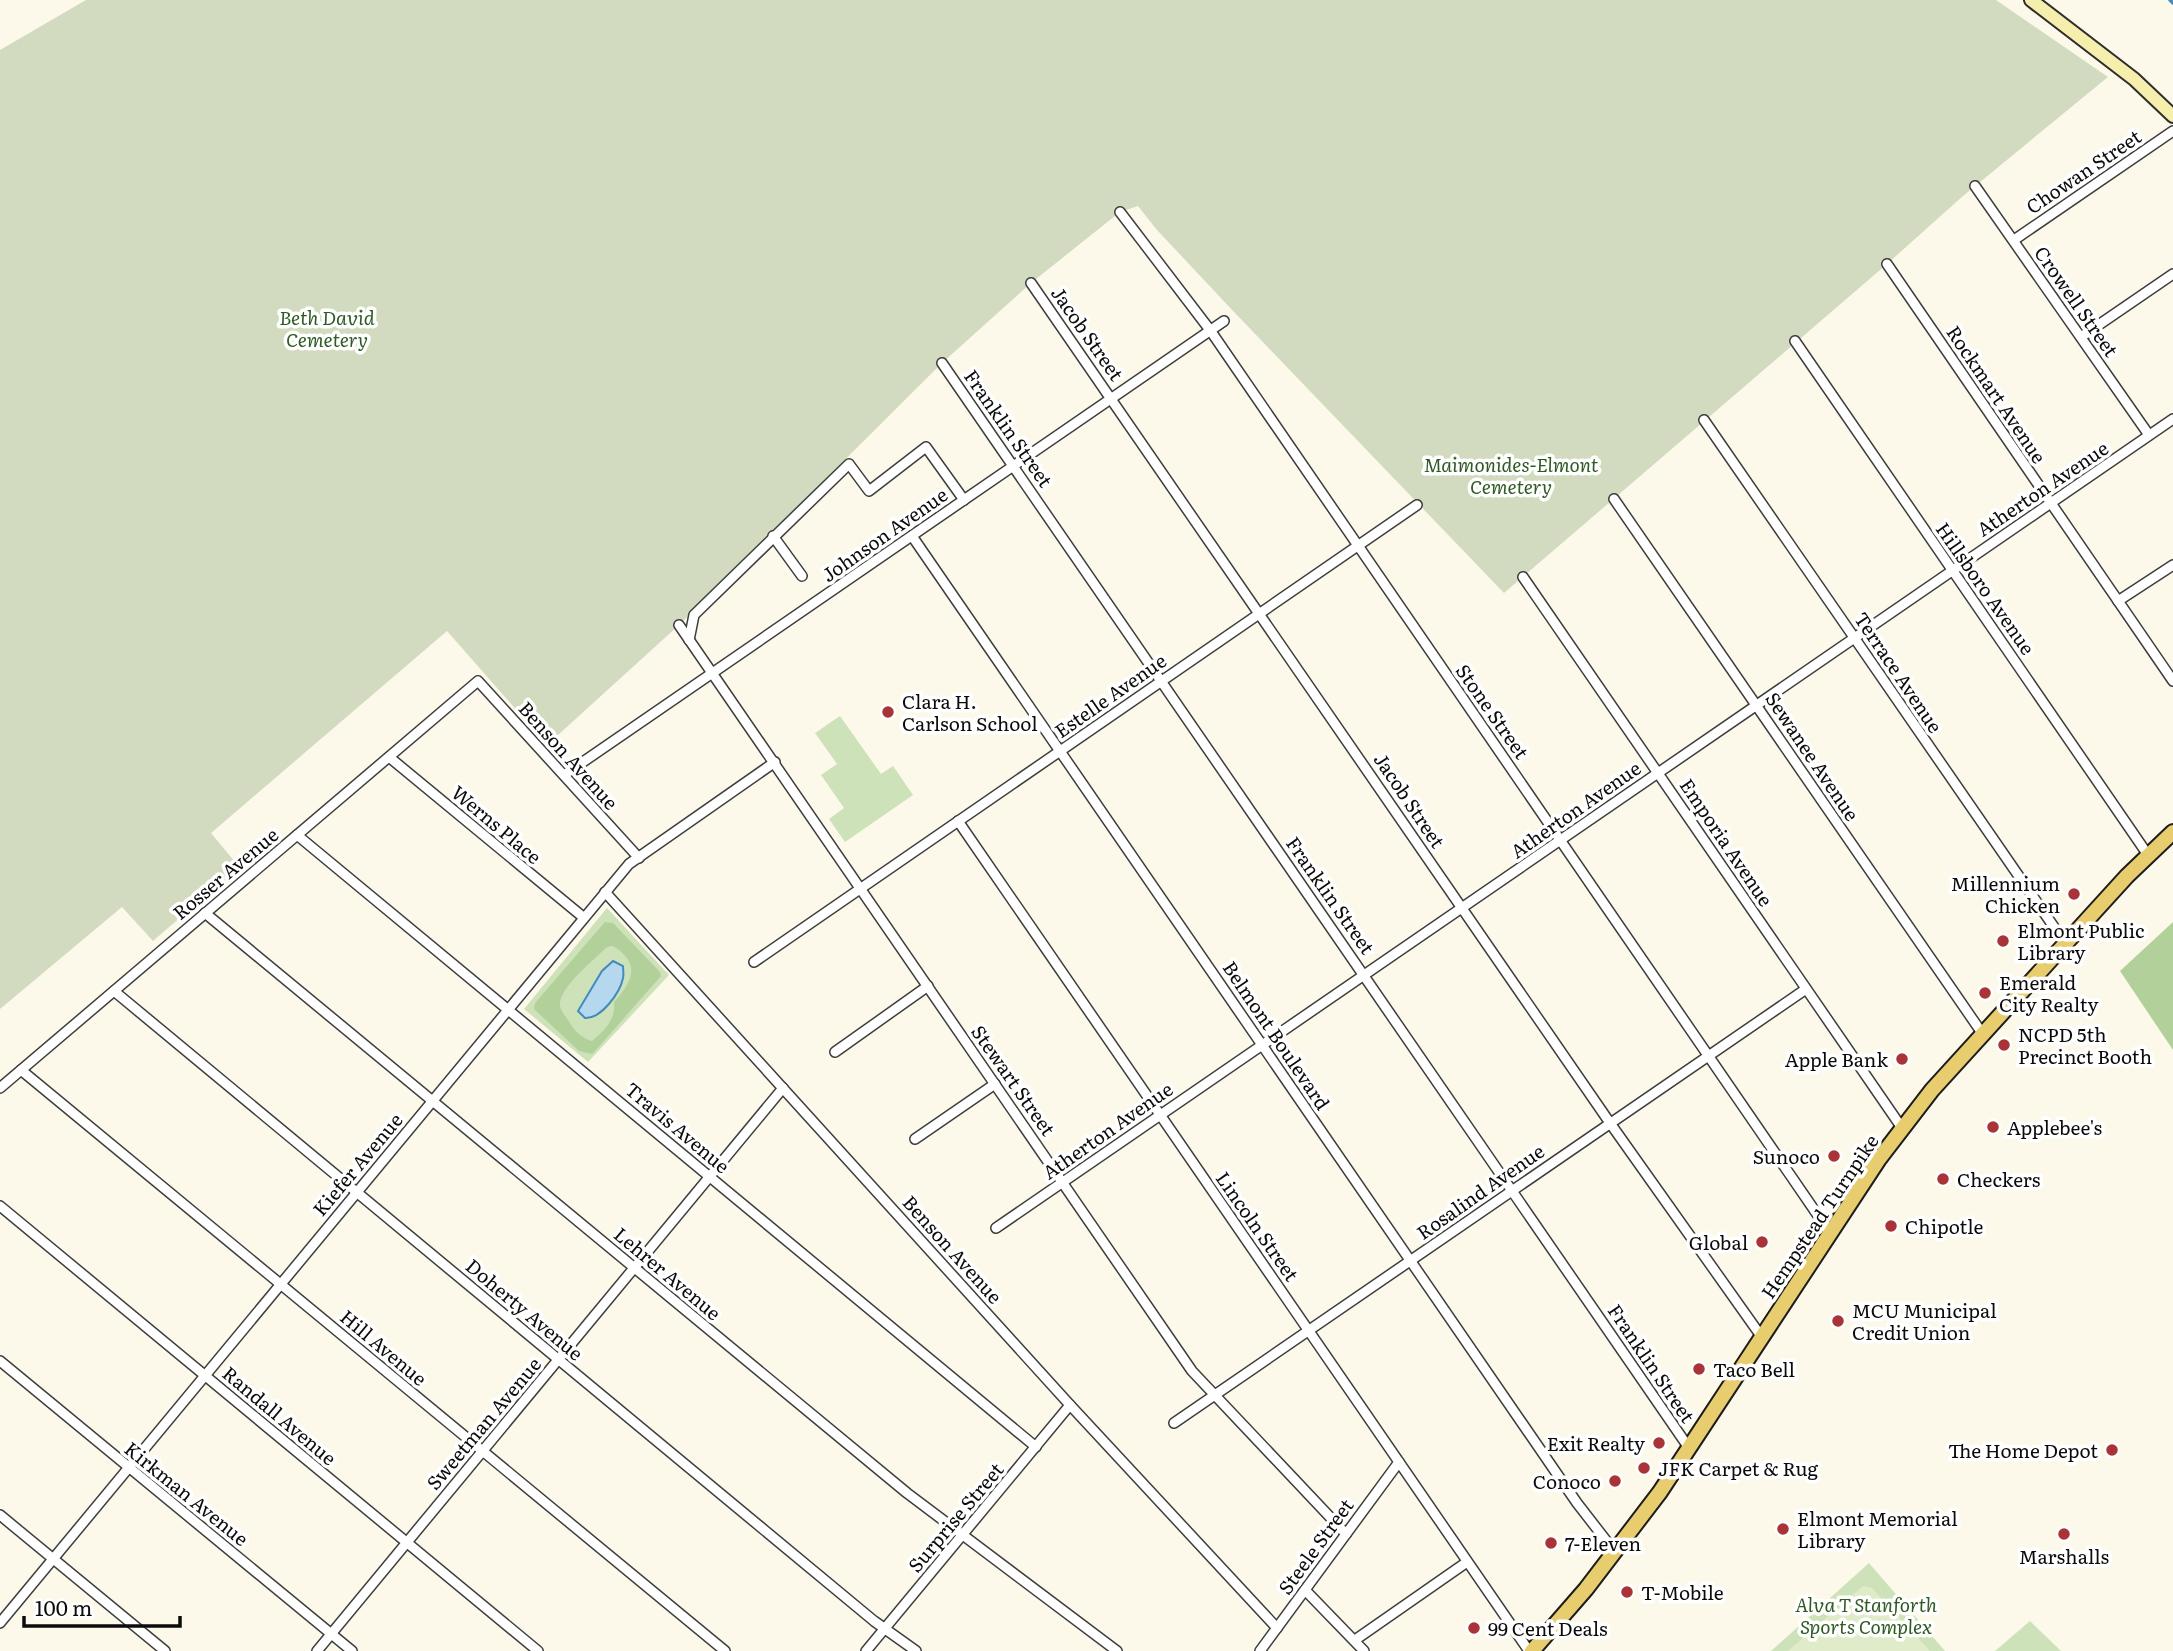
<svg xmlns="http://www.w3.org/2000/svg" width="2173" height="1651" font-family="Literata,serif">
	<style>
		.green { fill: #cee2b9 }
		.forest { fill: #b2d19a; fill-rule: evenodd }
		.cemetery { fill: #d2dbbf }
		.pitch { fill: #dfebc9 }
		.water { fill: #b5d8ee; stroke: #448bbd; stroke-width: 2 }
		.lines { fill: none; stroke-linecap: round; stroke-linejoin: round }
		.stream { stroke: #448bbd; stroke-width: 3.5 }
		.minor-casing { stroke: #3e3e3e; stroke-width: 12 }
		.secondary-casing { stroke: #2d2d2d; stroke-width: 16 }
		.primary-casing { stroke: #1c1c1c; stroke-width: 18 }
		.minor { stroke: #fff; stroke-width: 9 }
		.secondary { stroke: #f5eead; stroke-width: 12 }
		.primary { stroke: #e8cd6f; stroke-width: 14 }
		.poi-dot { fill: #aa3337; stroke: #fff; stroke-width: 2.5 }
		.labels { text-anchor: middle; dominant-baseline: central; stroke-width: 7; stroke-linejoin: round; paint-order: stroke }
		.street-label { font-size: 19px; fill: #0b0b0b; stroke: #fff }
		.park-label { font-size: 19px; font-style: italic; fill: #2e5a23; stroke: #fff }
		.poi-label { font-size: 19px; fill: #0b0b0b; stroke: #fff; text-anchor: start }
	</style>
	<rect width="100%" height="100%" fill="#fdf9ea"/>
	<!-- green -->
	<g class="green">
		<polygon points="840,716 881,774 893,766 913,795 845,842 829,819 844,808 821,775 837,764 815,733"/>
		<polygon points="607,908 669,975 588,1062 524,1009"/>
		<polygon points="1869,1563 1945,1651 1771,1651"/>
		<polygon points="2030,1621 2061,1651 1995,1651"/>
	</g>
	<!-- forest -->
	<g class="forest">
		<path d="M605,922L613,923L660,972L661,976L596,1050L592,1054L579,1051L534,1009L535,1003ZM613,946C641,963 633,981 614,1002C616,1019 605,1030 592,1041C581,1038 574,1030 568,1020C565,1016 561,1011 560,1006C558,988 595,959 607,947Z"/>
		<polygon points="2173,922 2173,1050 2120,971"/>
	</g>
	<!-- cemetery -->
	<polygon class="cemetery" points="86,0 1996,0 2108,77 1963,196 1887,264 1504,593 1235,313 1157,230 1138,206 1120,212 1031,283 942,363 679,625 547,745 447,631 211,833 240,868 205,897 200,889 183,901 189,910 153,941 122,907 0,1009 0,50"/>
	<!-- pitch -->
	<polygon class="pitch" points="1863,1586 1872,1588 1930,1651 1788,1651"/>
	<!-- water -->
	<path class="water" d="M613,961L623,966C623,970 624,974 623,978C620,993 601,1019 585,1018L578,1011L602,971Z"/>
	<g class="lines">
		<!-- stream -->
		<polyline class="stream" points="2170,0 2173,3"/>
		<!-- minor casing -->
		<g class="minor-casing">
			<g id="minor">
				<polyline points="1975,186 2149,435"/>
				<polyline points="1120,212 1210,330 1830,1233"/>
				<polyline points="2014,240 2173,131"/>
				<polyline points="1887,264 2173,681"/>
				<polyline points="1031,283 1610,1123 1761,1336"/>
				<polyline points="2081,337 2173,274"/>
				<polyline points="1795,341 2148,855"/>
				<polyline points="942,363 1689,1448"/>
				<polyline points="1704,420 2065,943"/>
				<polyline points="1614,499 1982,1033"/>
				<polyline points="773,536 802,576"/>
				<polyline points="912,536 1577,1503 1615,1552"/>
				<polyline points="1523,577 1902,1128"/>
				<polyline points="2118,601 2173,565"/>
				<polyline points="679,625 1192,1371 1346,1534"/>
				<polyline points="689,640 694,615 849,464 869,491 926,447 964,500"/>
				<polyline points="389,757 583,917"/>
				<polyline points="564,775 1224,321"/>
				<polyline points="958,821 1529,1651"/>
				<polyline points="297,835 1036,1447"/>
				<polyline points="605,892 1070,1405 1277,1628"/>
				<polyline points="205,913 907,1493 1117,1651"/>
				<polyline points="754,962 1417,505"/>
				<polyline points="114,991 874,1621 916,1651"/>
				<polyline points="835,1052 928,986"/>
				<polyline points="21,1070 725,1651"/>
				<polyline points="0,1088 478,681 639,858"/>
				<polyline points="915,1139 995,1084"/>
				<polyline points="0,1206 538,1651"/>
				<polyline points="996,1228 2173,419"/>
				<polyline points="0,1361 352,1651"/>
				<polyline points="1174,1423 1806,989"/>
				<polyline points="0,1515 165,1651"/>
				<polyline points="1305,1590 1364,1651"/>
				<polyline points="0,1623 629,864 775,762"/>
				<polyline points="1355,1640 1467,1562"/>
				<polyline points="317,1651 783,1088"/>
				<polyline points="866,1651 1070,1405"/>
				<polyline points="1260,1651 1399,1462"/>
			</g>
		</g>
		<!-- secondary casing -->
		<g class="secondary-casing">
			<polyline id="secondary" points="2031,0 2134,79 2173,116"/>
		</g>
		<!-- primary casing -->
		<g class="primary-casing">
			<polyline id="primary" points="1532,1651 1586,1589 1660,1492 1879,1159 1932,1090 2127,876 2173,832"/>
		</g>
		<!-- minor -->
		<use href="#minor" class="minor"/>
		<!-- secondary -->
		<use href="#secondary" class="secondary"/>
		<!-- primary -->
		<use href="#primary" class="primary"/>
	</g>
	<!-- markers -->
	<g class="poi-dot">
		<circle cx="888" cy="712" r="7"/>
		<circle cx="2074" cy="894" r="7"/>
		<circle cx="2003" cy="941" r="7"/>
		<circle cx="1985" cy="993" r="7"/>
		<circle cx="2004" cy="1045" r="7"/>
		<circle cx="1902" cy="1059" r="7"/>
		<circle cx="1993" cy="1127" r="7"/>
		<circle cx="1834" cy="1156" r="7"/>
		<circle cx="1943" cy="1179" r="7"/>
		<circle cx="1891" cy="1226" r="7"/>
		<circle cx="1762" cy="1242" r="7"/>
		<circle cx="1838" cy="1321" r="7"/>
		<circle cx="1699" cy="1369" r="7"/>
		<circle cx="1659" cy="1443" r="7"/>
		<circle cx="2112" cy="1450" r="7"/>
		<circle cx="1644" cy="1468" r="7"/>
		<circle cx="1615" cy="1481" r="7"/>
		<circle cx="1783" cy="1529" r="7"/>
		<circle cx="2064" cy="1534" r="7"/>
		<circle cx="1551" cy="1543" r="7"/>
		<circle cx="1627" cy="1592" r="7"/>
		<circle cx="1474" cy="1628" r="7"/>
	</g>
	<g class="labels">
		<!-- street labels -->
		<g class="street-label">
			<text transform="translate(2083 171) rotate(-34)">Chowan Street</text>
			<text transform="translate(2077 301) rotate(55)">Crowell Street</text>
			<text transform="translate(1088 333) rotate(55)">Jacob Street</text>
			<text transform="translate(1997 394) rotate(56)">Rockmart Avenue</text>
			<text transform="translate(1009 428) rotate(55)">Franklin Street</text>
			<text transform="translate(2042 488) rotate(-34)">Atherton Avenue</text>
			<text transform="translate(884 534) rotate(-35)">Johnson Avenue</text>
			<text transform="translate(1986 588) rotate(55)">Hillsboro Avenue</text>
			<text transform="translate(1899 672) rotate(56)">Terrace Avenue</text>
			<text transform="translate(1110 695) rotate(-35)">Estelle Avenue</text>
			<text transform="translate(1493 711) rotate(55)">Stone Street</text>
			<text transform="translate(569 755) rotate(48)">Benson Avenue</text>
			<text transform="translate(1813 756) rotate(56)">Sewanee Avenue</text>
			<text transform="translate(1410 800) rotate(56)">Jacob Street</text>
			<text transform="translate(1575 809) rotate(-35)">Atherton Avenue</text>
			<text transform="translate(497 824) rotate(40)">Werns Place</text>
			<text transform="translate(1727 842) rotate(56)">Emporia Avenue</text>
			<text transform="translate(225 873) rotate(-40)">Rosser Avenue</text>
			<text transform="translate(1331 895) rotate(55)">Franklin Street</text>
			<text transform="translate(1277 1035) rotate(56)">Belmont Boulevard</text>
			<text transform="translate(1014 1080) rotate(55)">Stewart Street</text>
			<text transform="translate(678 1127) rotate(40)">Travis Avenue</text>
			<text transform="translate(1107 1130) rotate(-35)">Atherton Avenue</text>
			<text transform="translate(357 1164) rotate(-50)">Kiefer Avenue</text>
			<text transform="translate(1480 1191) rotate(-35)">Rosalind Avenue</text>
			<text transform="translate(1819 1216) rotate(-56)">Hempstead Turnpike</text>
			<text transform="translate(1258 1226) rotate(55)">Lincoln Street</text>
			<text transform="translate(953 1249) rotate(48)">Benson Avenue</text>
			<text transform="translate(668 1273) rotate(40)">Lehrer Avenue</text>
			<text transform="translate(525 1309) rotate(40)">Doherty Avenue</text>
			<text transform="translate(384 1347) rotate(40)">Hill Avenue</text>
			<text transform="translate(1652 1363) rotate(56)">Franklin Street</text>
			<text transform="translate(280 1415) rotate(40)">Randall Avenue</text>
			<text transform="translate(483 1423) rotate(-50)">Sweetman Avenue</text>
			<text transform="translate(187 1493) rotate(39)">Kirkman Avenue</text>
			<text transform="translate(955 1517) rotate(-50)">Surprise Street</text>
			<text transform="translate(1315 1546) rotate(-54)">Steele Street</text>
		</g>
		<!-- park labels -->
		<g class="park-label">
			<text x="327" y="317">Beth David<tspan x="327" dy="22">Cemetery</tspan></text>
			<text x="1511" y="464">Maimonides-Elmont<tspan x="1511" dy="22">Cemetery</tspan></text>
			<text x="1866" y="1604">Alva T Stanforth<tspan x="1866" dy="22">Sports Complex</tspan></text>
		</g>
		<!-- poi labels -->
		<g class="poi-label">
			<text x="902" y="701">Clara H.<tspan x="902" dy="22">Carlson School</tspan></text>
			<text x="2060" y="883" text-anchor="end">Millennium<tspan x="2060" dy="22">Chicken</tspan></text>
			<text x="2017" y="930">Elmont Public<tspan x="2017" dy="22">Library</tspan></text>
			<text x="1999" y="982">Emerald<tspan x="1999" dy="22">City Realty</tspan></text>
			<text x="2018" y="1034">NCPD 5th<tspan x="2018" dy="22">Precinct Booth</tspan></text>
			<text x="1888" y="1059" text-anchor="end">Apple Bank</text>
			<text x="2007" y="1127">Applebee's</text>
			<text x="1820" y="1156" text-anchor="end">Sunoco</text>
			<text x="1957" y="1179">Checkers</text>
			<text x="1905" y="1226">Chipotle</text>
			<text x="1748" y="1242" text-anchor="end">Global</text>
			<text x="1852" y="1310">MCU Municipal<tspan x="1852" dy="22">Credit Union</tspan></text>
			<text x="1713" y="1369">Taco Bell</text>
			<text x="1645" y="1443" text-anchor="end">Exit Realty</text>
			<text x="2098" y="1450" text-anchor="end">The Home Depot</text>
			<text x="1658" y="1468">JFK Carpet &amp; Rug</text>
			<text x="1601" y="1481" text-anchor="end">Conoco</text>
			<text x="1797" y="1518">Elmont Memorial<tspan x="1797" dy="22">Library</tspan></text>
			<text x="1565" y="1543">7-Eleven</text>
			<text x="2064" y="1556" text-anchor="middle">Marshalls</text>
			<text x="1641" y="1592">T-Mobile</text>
			<text x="1488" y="1628">99 Cent Deals</text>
		</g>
	</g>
	<!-- scale -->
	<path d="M24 1616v10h156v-10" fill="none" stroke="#0b0b0b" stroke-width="3.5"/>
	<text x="35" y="1616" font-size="21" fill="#0b0b0b" stroke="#ffffff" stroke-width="5" paint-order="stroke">100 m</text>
</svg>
